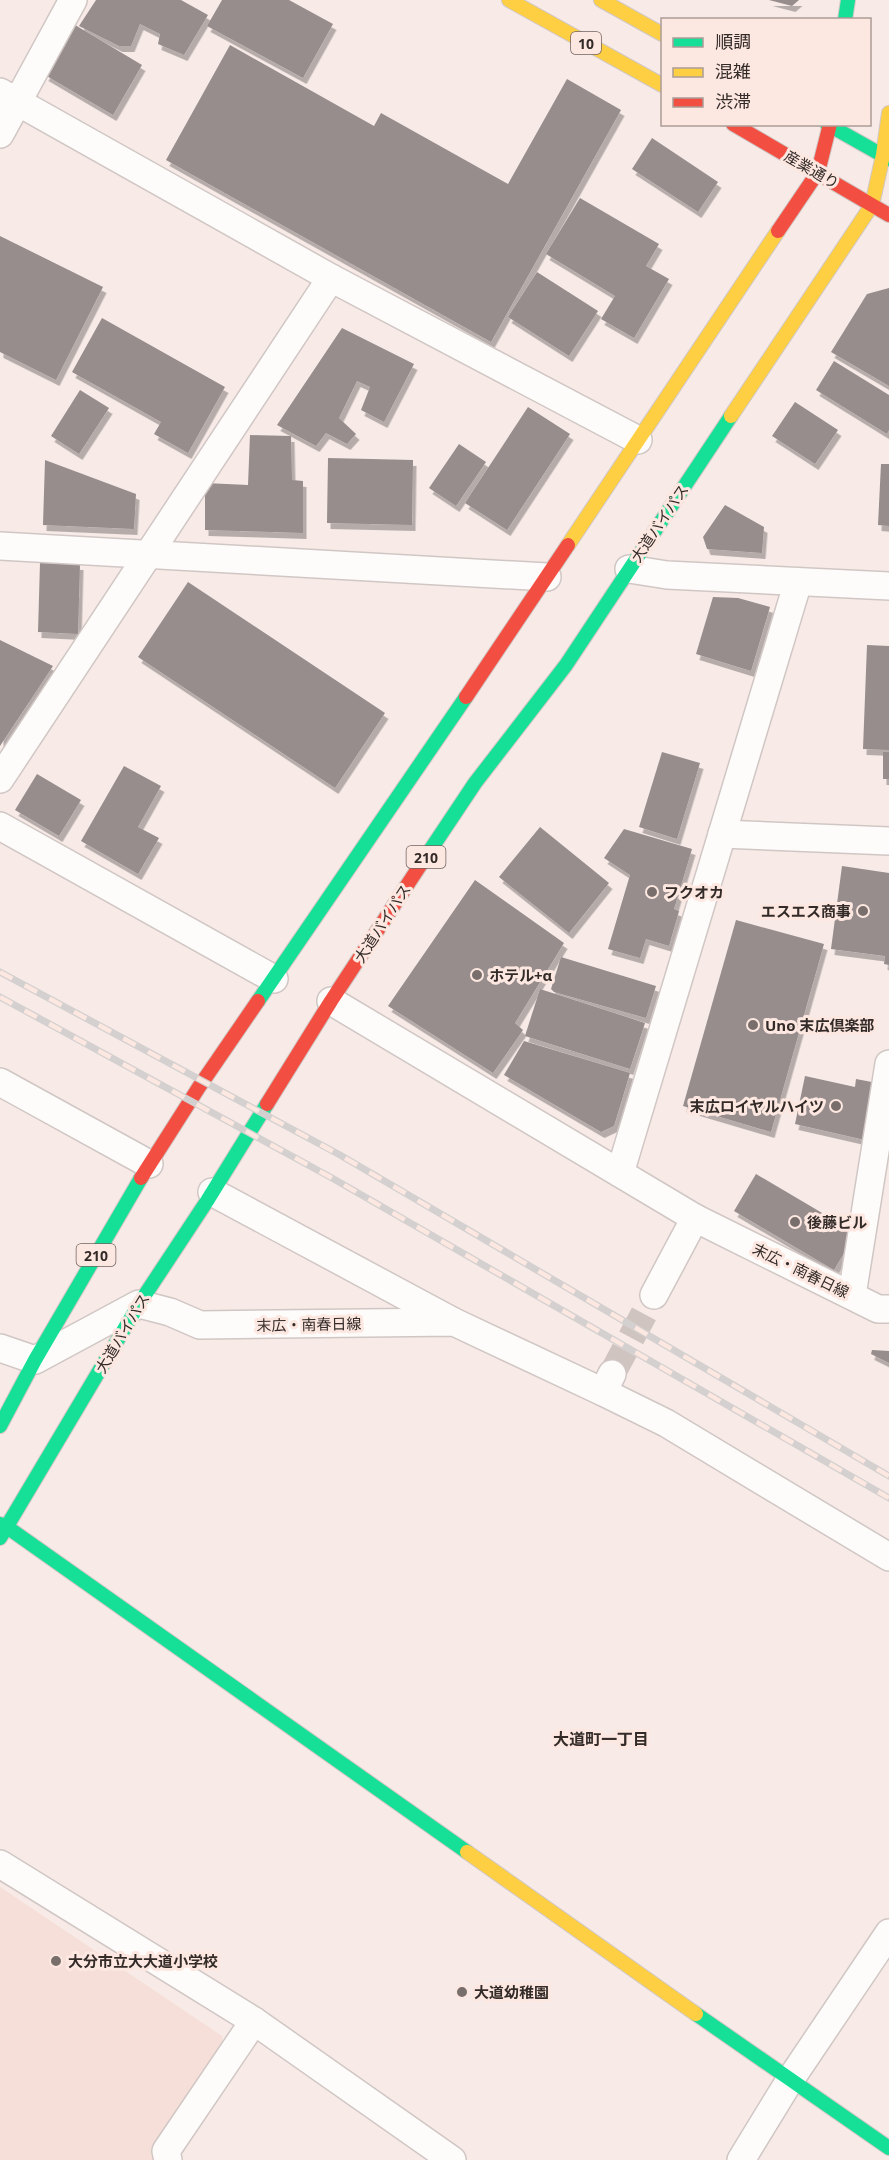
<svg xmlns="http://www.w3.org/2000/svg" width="889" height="2160" font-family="'Open Sans','Noto Sans JP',sans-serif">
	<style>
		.built { fill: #f6dfd9 }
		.building { fill: #968d8c; filter: url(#shadow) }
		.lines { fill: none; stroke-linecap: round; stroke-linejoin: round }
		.street-tunnel { stroke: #d0c4c1; stroke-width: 27; stroke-dasharray: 27 14; stroke-linecap: butt }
		.street-casing { stroke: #d0c7c4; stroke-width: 30 }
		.fast-casing { stroke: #d0c7c4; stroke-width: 16 }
		.slow-casing { stroke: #d0c7c4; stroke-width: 16 }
		.jam-casing { stroke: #d0c7c4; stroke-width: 16 }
		.street { stroke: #fefcfb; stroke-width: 27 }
		.fast { stroke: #16e098; stroke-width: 14 }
		.slow { stroke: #ffcf43; stroke-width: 14 }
		.jam { stroke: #f24e42; stroke-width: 14 }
		.rail-casing { stroke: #d3d0cf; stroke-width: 7 }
		.rail { stroke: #fde7e1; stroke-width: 4.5; stroke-dasharray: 14; stroke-linecap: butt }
		.poi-dot { fill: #786e6b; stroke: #fde7e1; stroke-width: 2 }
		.labels { text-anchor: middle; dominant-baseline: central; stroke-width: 6; stroke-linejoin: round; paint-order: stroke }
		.shield { fill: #fde7e1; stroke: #706360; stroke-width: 1.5 }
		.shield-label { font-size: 14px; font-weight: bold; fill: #332b28 }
		.street-label { font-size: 15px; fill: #332b28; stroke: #fde7e1 }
		.poi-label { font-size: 15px; font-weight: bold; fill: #332b28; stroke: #fde7e1; text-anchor: start }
		.neighbourhood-label { font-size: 16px; font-weight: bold; fill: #332b28; stroke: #fde7e1 }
	</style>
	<defs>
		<filter id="shadow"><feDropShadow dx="3.5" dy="6" stdDeviation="0" flood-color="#0004"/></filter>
	</defs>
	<rect width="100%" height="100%" fill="#f7eae7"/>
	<!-- built -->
	<polygon class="built" points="0,1887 222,2036 223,2045 156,2160 0,2160"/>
	<!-- building -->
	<g class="building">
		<polygon points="96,0 181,0 208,15 184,55 158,44 160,34 140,24 131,46 119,46 79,26"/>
		<polygon points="222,0 289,0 333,24 303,78 207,26"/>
		<polygon points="769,0 799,0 792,6"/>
		<polygon points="75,25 142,65 113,115 45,75"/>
		<polygon points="230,45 374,126 381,113 508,184 567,79 621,110 491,342 166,160"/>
		<polygon points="652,138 718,182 698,212 632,169"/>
		<polygon points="580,198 659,244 646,266 669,279 634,338 601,319 615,296 546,254"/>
		<polygon points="0,236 103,287 56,380 0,352"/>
		<polygon points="537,272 598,311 569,356 508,317"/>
		<polygon points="889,288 889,386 831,352 867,294"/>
		<polygon points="102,318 225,387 188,453 154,434 161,422 72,372"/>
		<polygon points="342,328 414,364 384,422 361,410 370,387 357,381 339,418 356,434 347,444 326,433 316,446 277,425"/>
		<polygon points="834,361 889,395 889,430 887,434 816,390"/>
		<polygon points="80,390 109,408 79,454 51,436"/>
		<polygon points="795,402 838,430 815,464 772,436"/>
		<polygon points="528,407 570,434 507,530 465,503"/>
		<polygon points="250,435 291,436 292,480 303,481 303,533 205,530 205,483 248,485"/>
		<polygon points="459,444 486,462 456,506 429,488"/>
		<polygon points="328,458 413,460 412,525 327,523"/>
		<polygon points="45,460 136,494 134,529 43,525"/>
		<polygon points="881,464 889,464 889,526 878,525"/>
		<polygon points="725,505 764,527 762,553 707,549 703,537"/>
		<polygon points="40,563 80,564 78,634 38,632"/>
		<polygon points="188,582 385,713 335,788 138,657"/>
		<polygon points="713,597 738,598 770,607 751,671 696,654"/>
		<polygon points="0,640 53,666 0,746"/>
		<polygon points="867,645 889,646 889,750 863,749"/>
		<polygon points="662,752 700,763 677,839 639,827"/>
		<rect x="883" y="752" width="6" height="27"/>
		<polygon points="124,766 161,786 138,827 159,838 138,874 81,841"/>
		<polygon points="37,774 81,800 59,836 15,810"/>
		<polygon points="540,827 609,883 569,933 499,877"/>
		<polygon points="624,829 692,849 674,909 679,911 669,946 646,939 640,958 608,949 630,875 604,858"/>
		<polygon points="842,866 889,873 889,965 884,964 885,956 831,949"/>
		<polygon points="475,880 564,943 515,1023 523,1030 493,1073 388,1006"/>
		<polygon points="736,920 824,944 771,1132 683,1106"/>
		<polygon points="561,957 656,986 646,1018 554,992 551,989"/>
		<polygon points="540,989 645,1023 630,1069 525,1036"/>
		<polygon points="524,1041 630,1073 614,1126 601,1132 504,1075"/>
		<polygon points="805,1076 855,1087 856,1079 877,1083 865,1140 795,1124"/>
		<polygon points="756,1174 856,1233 834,1270 734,1211"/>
		<polygon points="872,1350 889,1351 889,1363 871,1354"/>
	</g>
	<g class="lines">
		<!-- street-tunnel -->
		<polyline class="street-tunnel" points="612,1374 654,1295"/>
		<!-- street casing -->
		<g class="street-casing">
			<g id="street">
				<polyline points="0,92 331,278 638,440"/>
				<polyline points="0,134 73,0"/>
				<polyline points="0,546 547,577"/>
				<polyline points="629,569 667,575 889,586"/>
				<polyline points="0,779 331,278"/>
				<polyline points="0,826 274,979"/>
				<polyline points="722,834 889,841"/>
				<polyline points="331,1001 695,1218"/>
				<polyline points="0,1082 149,1164"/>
				<polyline points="620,1173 798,582"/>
				<polyline points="212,1192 452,1321"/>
				<polyline points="654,1295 695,1218 878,1309 889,1309"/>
				<polyline points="852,1295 889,1064"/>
				<polyline points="0,1348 35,1360 139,1304 170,1312 200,1325 454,1322 603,1392 612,1374"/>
				<polyline points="603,1392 666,1423 889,1557"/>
				<polyline points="0,1864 254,2021 452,2160"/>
				<polyline points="168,2160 166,2151 254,2021"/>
				<polyline points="741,2160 790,2080 889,1933"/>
			</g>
		</g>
		<!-- fast casing -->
		<g class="fast-casing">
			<g id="fast">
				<polyline points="845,20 848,0"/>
				<polyline points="827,124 889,159"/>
				<polyline points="423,861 475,783 566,665 731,416"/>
				<polyline points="258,1001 466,697"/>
				<polyline points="0,1426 35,1360 141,1178"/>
				<polyline points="0,1524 7,1527 467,1852"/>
				<polyline points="0,1538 139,1304 207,1201 267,1104"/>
				<polyline points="696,2014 889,2148"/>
			</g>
		</g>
		<!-- slow casing -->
		<g class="slow-casing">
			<g id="slow">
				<polyline points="509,0 662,85"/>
				<polyline points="601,0 662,34"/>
				<polyline points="731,416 872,205 883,155 889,113"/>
				<polyline points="568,545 778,231"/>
				<polyline points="467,1852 696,2014"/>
			</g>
		</g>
		<!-- jam casing -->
		<g class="jam-casing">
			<g id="jam">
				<polyline points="733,124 889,215"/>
				<polyline points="778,231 818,172 830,124"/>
				<polyline points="466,697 568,545"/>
				<polyline points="267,1104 331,1001 423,861"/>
				<polyline points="141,1178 199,1087 258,1001"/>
			</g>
		</g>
		<!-- street -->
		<use href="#street" class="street"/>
		<!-- fast -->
		<use href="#fast" class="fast"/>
		<!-- slow -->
		<use href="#slow" class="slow"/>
		<!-- jam -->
		<use href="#jam" class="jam"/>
		<!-- rail casing -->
		<g class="rail-casing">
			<g id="rail">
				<polyline points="0,972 340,1155 889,1476"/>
				<polyline points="0,997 332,1178 889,1498"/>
			</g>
		</g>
		<!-- rail -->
		<use href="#rail" class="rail"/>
	</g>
	<!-- markers -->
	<g class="poi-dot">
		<circle cx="652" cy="892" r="6"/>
		<circle cx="863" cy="911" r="6"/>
		<circle cx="477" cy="975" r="6"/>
		<circle cx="753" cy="1025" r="6"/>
		<circle cx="836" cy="1106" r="6"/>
		<circle cx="795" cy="1222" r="6"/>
		<circle cx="56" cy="1961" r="6"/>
		<circle cx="462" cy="1992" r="6"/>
	</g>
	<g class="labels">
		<!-- shield labels -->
		<g class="shield">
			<rect x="571" y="32" width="30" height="22" rx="4.5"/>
			<rect x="406.5" y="846" width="39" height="22" rx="4.5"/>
			<rect x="76.5" y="1244" width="39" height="22" rx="4.5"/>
		</g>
		<g class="shield-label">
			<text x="586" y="43">10</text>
			<text x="426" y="857">210</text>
			<text x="96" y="1255">210</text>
		</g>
		<!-- street labels -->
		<g class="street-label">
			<text transform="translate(812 169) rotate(30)">産業通り</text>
			<text transform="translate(659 523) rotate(-56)">大道バイパス</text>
			<text transform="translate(382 923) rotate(-57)">大道バイパス</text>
			<text transform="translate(801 1270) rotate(26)">末広・南春日線</text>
			<text transform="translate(309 1324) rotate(-1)">末広・南春日線</text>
			<text transform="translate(122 1333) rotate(-59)">大道バイパス</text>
		</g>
		<!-- poi labels -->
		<g class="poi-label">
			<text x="664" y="892">フクオカ</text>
			<text x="851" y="911" text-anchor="end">エスエス商事</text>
			<text x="489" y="975">ホテル+α</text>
			<text x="765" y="1025">Uno 末広倶楽部</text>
			<text x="824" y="1106" text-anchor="end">末広ロイヤルハイツ</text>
			<text x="807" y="1222">後藤ビル</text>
			<text x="68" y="1961">大分市立大大道小学校</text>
			<text x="474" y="1992">大道幼稚園</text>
		</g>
		<!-- neighbourhood labels -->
		<g class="neighbourhood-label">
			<text x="601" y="1739">大道町一丁目</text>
		</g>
	</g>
	<!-- legend -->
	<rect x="661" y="18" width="210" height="108" fill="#fde7e1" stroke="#ac9c97" stroke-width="1.5"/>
	<rect x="673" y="38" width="30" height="9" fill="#16e098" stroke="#ac9c97" stroke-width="1.5"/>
	<text x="715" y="48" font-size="18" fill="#332b28">順調</text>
	<rect x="673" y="68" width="30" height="9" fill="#ffcf43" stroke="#ac9c97" stroke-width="1.5"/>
	<text x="715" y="78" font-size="18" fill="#332b28">混雑</text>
	<rect x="673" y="98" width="30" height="9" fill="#f24e42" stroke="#ac9c97" stroke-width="1.5"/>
	<text x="715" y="108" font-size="18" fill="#332b28">渋滞</text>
</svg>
